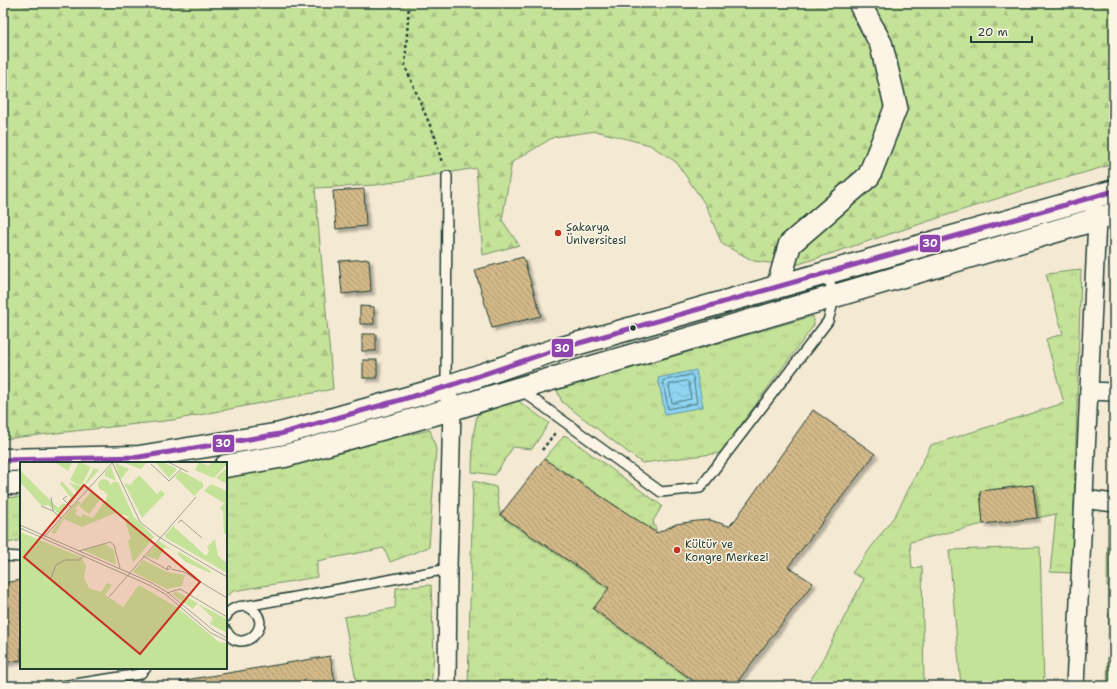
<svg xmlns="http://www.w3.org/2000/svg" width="1117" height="689" font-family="'Shantell Sans',sans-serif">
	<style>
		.grass { fill: url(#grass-tufts); stroke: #729066 }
		.forest { fill: url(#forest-firs); stroke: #729066 }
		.park { fill: #c5e299; stroke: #729066 }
		.water { fill: url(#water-waves); stroke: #6298a5 }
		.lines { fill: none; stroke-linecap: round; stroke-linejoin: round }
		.shore { stroke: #4c7980; stroke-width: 1 }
		.building { fill: url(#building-back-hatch); stroke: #1f3d34; filter: url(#shadow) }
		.lane-casing { stroke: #1f3d34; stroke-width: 12 }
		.street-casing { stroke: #1f3d34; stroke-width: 20 }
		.secondary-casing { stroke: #1f3d34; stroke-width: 25 }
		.path { stroke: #1f3d34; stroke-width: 2.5; stroke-dasharray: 3 3; stroke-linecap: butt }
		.lane { stroke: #fcf5e5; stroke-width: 9 }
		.street { stroke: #fcf5e5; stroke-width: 17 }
		.secondary { stroke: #fcf5e5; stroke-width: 22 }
		.bus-1-casing { stroke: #fcf5e5; stroke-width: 8 }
		.bus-1 { stroke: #8e44ad; stroke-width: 5 }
		.poi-dot { fill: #c8321e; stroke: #fcf5e5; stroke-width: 1.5 }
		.bus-dot { fill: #1f3d34; stroke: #fcf5e5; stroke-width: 1.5 }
		.labels { text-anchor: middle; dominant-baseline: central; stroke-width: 3; stroke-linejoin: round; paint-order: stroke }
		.poi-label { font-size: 11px; fill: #1f3d34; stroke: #fcf5e5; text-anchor: start }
		.inset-road { fill: none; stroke: #9fa493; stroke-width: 1 }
		.view { fill: #c8321e; fill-opacity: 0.15; stroke: #c8321e; stroke-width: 2 }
		.inset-edge { fill: none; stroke: #1f3d34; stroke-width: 2 }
		.line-badge { stroke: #fcf5e5; stroke-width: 1.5 }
		.badge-label { font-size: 11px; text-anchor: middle; font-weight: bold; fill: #fff }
	</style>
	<defs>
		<pattern id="grass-tufts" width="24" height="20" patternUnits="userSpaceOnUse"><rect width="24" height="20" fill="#c5e299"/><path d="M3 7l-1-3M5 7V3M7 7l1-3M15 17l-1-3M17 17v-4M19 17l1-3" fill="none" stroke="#a9c384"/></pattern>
		<pattern id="forest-firs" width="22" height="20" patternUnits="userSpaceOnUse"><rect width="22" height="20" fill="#c5e299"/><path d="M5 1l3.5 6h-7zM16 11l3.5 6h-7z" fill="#a9c384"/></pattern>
		<pattern id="water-waves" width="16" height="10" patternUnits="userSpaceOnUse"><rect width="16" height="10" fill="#8fd4f1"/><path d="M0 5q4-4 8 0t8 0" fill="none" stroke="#7bb7cf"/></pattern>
		<pattern id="building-back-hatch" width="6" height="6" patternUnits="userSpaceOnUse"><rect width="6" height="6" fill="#d3b989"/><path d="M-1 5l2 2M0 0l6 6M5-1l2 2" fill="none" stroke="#ab9871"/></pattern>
		<filter id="shadow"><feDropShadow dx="3.5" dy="3.5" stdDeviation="1" flood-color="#0004"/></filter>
	</defs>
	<rect width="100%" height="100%" fill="#f4e9d3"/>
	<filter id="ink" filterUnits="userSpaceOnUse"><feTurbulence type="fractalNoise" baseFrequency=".025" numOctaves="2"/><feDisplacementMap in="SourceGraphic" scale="8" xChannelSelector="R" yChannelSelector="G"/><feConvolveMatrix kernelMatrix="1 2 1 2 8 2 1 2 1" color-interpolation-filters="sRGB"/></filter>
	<g filter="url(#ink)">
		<!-- grass -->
		<g class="grass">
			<polygon points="1081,270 1072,573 1050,572 1056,514 1037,518 1033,485 980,491 983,524 910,542 912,569 922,566 924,686 806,686 817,670 864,579 852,573 896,514 931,445 1064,403 1046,339 1063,334 1046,274"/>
			<polygon points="813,316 814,325 720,453 642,463 562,402 557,390"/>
			<polygon points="517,400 549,423 532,449 513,447 495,475 472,472 473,437 477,415"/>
			<polygon points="430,430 436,449 429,547 390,562 384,548 317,561 317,577 233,591 226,597 226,476"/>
			<polygon points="565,435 662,506 653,521 657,533 544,459"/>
			<polygon points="473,481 496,487 500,515 609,588 593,609 701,686 468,686"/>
			<polygon points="21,497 21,540 3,544 3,498"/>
			<polygon points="1108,516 1114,517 1114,587 1107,586"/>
			<polygon points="431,585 434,655 431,686 357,686 344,617 395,608 396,588"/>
			<polygon points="1109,614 1114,615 1114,669 1113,686 1107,686"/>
		</g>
		<!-- forest -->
		<polygon class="forest" points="3,3 1114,3 1114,164 1014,193 793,266 754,261 722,244 705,204 676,162 650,145 596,131 554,137 512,162 502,220 519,245 483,255 476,168 376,185 315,188 333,389 173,420 3,439"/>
		<!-- park -->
		<polygon class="park" points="1040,547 1044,686 961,686 949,550"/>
		<!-- water -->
		<polygon class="water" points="696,370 703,407 665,414 658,378"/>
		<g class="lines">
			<!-- shore -->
			<g class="shore">
				<polygon points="691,375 693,377 697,403 668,409 663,381"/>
				<polygon points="687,381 689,383 691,399 672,403 669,385"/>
			</g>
		</g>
		<!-- building -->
		<g class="building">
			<polygon points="364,189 366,226 336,229 333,191"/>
			<polygon points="523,257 541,316 492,328 475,270"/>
			<polygon points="369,259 371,291 342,294 339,261"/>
			<polygon points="360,306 374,307 374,324 360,324"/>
			<rect x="362" y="334" width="14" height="17"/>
			<rect x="363" y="360" width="14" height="18"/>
			<polygon points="813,410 875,454 788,567 813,583 734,686 701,686 593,609 609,588 500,515 544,459 657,533 676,524 697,521 710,520 729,526 735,520"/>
			<polygon points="1033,485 1037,518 983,524 980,491"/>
			<polygon points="21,580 21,660 3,663 3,583"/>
			<polygon points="330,656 336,686 181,686 180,681"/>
		</g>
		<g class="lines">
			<!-- lane casing -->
			<g class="lane-casing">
				<g id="lane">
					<polyline points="446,387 447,176"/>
					<polyline points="521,390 661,492 700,488 828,321 835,296 826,273"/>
					<polyline points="3,556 21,557"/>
					<path d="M226,617C230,608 237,606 246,606L448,569"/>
					<path d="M226,630C240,660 281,621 246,606"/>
					<polyline points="62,686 140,674 146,668"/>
				</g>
			</g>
			<!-- street casing -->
			<g class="street-casing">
				<g id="street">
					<polyline points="1089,391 1114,392"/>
					<polyline points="1084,499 1114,503"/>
					<polyline points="447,686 448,569 452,409 449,399"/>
					<polyline points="1075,686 1097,220 1094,209"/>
				</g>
			</g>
			<!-- secondary casing -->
			<g class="secondary-casing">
				<g id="secondary">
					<polyline points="778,286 790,244 869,176 896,107 881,44 861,6"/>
					<polyline points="3,460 139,457 280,434 446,387 555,350 1114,191"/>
					<polyline points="226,466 285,456 452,409 507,392 1114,214"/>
					<polyline points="3,483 21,483"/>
				</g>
			</g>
			<!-- path -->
			<g class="path">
				<polyline points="409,3 405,66 435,137 442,163"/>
				<polyline points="542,450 555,433"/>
			</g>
			<!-- lane -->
			<use href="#lane" class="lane"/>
			<!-- street -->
			<use href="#street" class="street"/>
			<!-- secondary -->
			<use href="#secondary" class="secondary"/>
			<!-- bus-1 casing -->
			<g class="bus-1-casing">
				<polyline id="bus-1" points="3,460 139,457 280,434 446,387 555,350 1114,191"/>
			</g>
			<!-- bus-1 -->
			<use href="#bus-1" class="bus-1"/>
		</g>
	</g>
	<!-- markers -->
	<g class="poi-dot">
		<circle cx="558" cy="233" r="4"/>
		<circle cx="677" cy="550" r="4"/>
	</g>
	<circle class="bus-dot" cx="633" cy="328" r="3.5"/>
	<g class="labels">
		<!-- poi labels -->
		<g class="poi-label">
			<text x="566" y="227">Sakarya<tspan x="566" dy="13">Üniversitesi</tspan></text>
			<text x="685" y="544">Kültür ve<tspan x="685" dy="13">Kongre Merkezi</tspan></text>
		</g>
	</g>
	<!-- overview -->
	<g transform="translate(20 462)">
		<rect width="207" height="207" fill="#f4e9d3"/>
		<path d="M101,0H127L121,7ZM135,0H143L157,7L149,16ZM179,0L189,4L191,0H207V2L194,16L175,8ZM95,1L109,7L101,17L99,14ZM91,4L96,19L85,14V10ZM74,6L79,8L58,31L48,20L63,25ZM207,6V22L196,16ZM0,8L38,46L43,41L46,43L39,52L28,43L22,44L2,22L0,23ZM161,9L183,21V25L174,34L155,15ZM119,13L137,32L141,28L145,32L122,56L104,21L110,23ZM42,19L56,35L50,42L48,39L51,36L40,22ZM93,20H98L114,55L134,75L113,101L108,78L111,77L104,56H109L105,53L99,54L98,50L62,65L44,57L35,72L31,70L58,39L61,41L55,46L57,48L55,52L61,55L63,52L73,56L86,38L87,32L84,30ZM153,64L186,94L189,89L187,85L195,77L198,94L207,101V111L146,76L145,73ZM139,79L155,90L145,85L138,98L126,94ZM85,82L94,88L96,103L63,88ZM159,90L191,109L190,111L166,100L157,92ZM123,98L147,110L165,113L162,124L147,127L113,110ZM155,130L159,131L178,141L173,147L152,132Z" fill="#c5e299"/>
		<path d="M191,22L207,29V72H204L203,49L200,46L204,41L184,29ZM0,70L61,95L66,104L64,116L69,126L81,130L87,121L92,123L85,133L103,145L119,123L158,146L199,180L207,181V207H0ZM178,142L207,157V171L190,162L193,156Z" fill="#c5e299"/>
		<path d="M35,0H52L48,9ZM59,0L71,5L61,24L50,18ZM78 23a6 6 0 1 1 12 0a6 6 0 1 1-12 0ZM72,29L81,36L69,52L59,44Z" fill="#c5e299"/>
		<path class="inset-road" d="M92,0L120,60L139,75L207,115M148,0L168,10M131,2L149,19L161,7M47,34L43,37L51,45M31,35L33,49L41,56M21,44L33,49M158,61L161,58L182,76M0,63L130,120L147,130L193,168L207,176M0,66L129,123L145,132L191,171L207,179M24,75L92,1M59,89L90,80L94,83L100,106M123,94L148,108L151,105L148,104L147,108M151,107L164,110L207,136M31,116L36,103L45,98H59L64,94M147,131L160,127L207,155M89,135L176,35"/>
		<path class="view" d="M64,23L180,120L120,192L4,95Z"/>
		<rect width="207" height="207" class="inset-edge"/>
	</g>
	<g class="line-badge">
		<rect x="919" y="234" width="22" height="19" rx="4" fill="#8e44ad"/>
		<rect x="551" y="338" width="23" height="20" rx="4" fill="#8e44ad"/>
		<rect x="212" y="434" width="23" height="19" rx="4" fill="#8e44ad"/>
	</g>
	<g class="badge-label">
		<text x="930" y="247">30</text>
		<text x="562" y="352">30</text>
		<text x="223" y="447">30</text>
	</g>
	<!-- margin -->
	<rect width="1117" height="689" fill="none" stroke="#fcf5e5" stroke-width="16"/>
	<rect x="8" y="8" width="1101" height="673" fill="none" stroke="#1f3d34" stroke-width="1.5" filter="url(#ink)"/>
	<!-- scale -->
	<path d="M971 36v6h61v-6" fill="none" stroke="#1f3d34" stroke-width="2"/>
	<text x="977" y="36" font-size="12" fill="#1f3d34" stroke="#fcf5e5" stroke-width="3" paint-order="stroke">20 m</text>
</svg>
